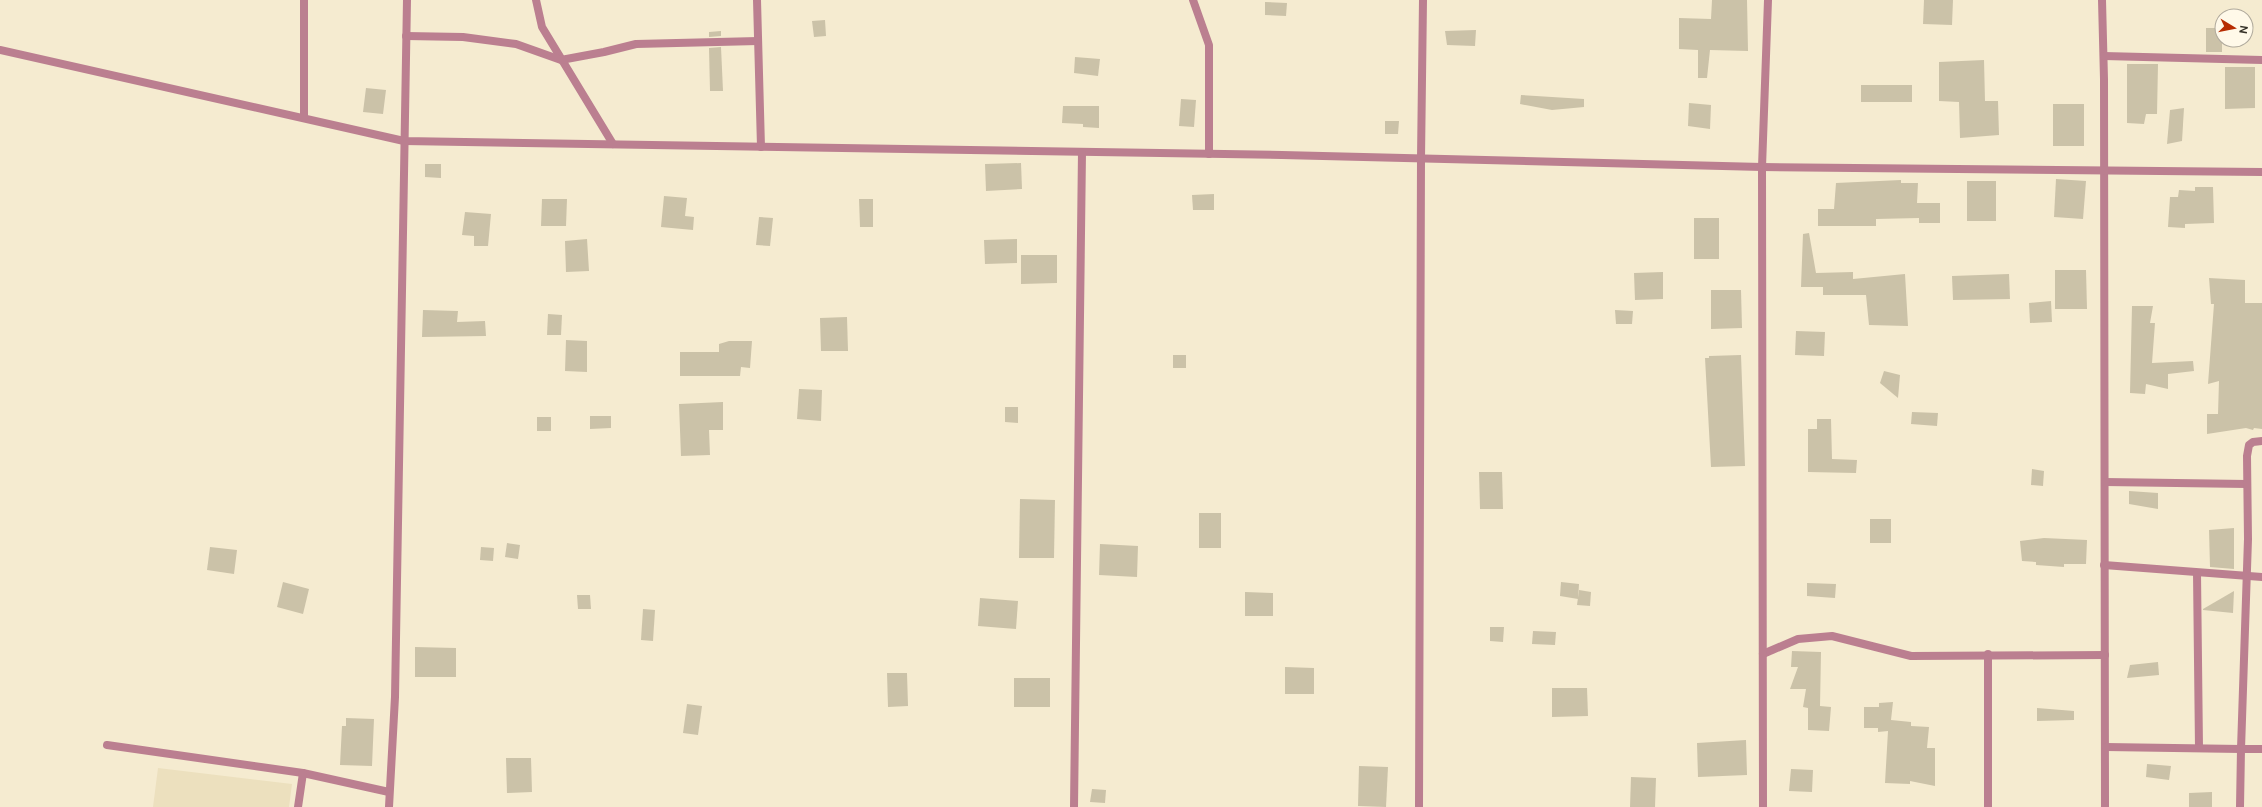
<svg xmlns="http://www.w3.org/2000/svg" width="2262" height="807" font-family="'DM Sans',sans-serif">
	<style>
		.built { fill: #ece0be }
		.building { fill: #cbc2a8 }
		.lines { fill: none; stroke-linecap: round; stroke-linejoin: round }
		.street { stroke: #bb7f90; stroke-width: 8 }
	</style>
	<rect width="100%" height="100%" fill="#f5ebd0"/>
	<!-- built -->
	<polygon class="built" points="158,768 292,784 289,807 153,807"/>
	<!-- building -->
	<g class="building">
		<polygon points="1712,0 1747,0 1748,51 1710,50 1707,78 1698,78 1698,50 1679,49 1679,18 1711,19"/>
		<polygon points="1924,0 1953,0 1952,25 1923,24"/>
		<polygon points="1265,2 1287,3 1286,16 1265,15"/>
		<polygon points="825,20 826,36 814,37 812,21"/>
		<rect x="2206" y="28" width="16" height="24"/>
		<polygon points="1476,30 1475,46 1447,45 1445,31"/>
		<polygon points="721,31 721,36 709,37 709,32"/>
		<polygon points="721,47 723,91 710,91 709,48"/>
		<polygon points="1075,57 1100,59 1098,76 1074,73"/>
		<polygon points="1984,60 1985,101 1998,101 1999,135 1960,138 1959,102 1939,101 1939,62"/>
		<polygon points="2127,64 2158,64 2157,114 2146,114 2144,124 2127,123"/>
		<polygon points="2225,67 2255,67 2255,108 2225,109"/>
		<rect x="1861" y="85" width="51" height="17"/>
		<polygon points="366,88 386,90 383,114 363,112"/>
		<polygon points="1521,95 1584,99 1584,107 1552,110 1520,104"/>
		<polygon points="1181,99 1196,100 1194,127 1179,126"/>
		<polygon points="1689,103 1711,105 1710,129 1688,126"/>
		<rect x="2053" y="104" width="31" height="42"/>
		<polygon points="1063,106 1099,106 1099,128 1083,127 1083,124 1062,123"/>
		<polygon points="2184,108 2182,141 2167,144 2170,110"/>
		<polygon points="1385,121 1399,121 1398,134 1385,134"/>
		<polygon points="1021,163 1022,189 986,191 985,164"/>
		<polygon points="425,164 441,164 441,178 425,177"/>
		<polygon points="2056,179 2086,181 2083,219 2054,217"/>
		<polygon points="1901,180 1901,183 1918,183 1917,203 1940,203 1940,223 1919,223 1919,218 1876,219 1876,226 1818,226 1818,209 1834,209 1836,183"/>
		<rect x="1967" y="181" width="29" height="40"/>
		<polygon points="2195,187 2213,187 2214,223 2185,224 2185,228 2168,227 2170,197 2178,197 2179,190 2195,191"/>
		<polygon points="1214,194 1214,210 1193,210 1192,195"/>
		<polygon points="664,196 687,198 685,216 694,217 693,230 661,227"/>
		<polygon points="542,199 567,199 566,226 541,226"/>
		<polygon points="859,199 873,199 873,227 860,227"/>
		<polygon points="465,212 491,214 488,246 474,246 474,236 462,235"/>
		<polygon points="759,217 773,218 770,246 756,245"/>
		<rect x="1694" y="218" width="25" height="41"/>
		<polygon points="1809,233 1816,273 1853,272 1853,279 1905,274 1908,326 1869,325 1866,295 1823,295 1823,287 1801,287 1803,234"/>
		<polygon points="587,239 589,271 566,272 565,241"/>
		<polygon points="1017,239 1017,263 985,264 984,240"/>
		<polygon points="1021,255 1057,255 1057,283 1021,284"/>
		<polygon points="2055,270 2086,270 2087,309 2055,309"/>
		<polygon points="1663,272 1663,299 1635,300 1634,273"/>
		<polygon points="2009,274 2010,299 1953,300 1952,276"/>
		<polygon points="2209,278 2245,280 2245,303 2262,303 2262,429 2254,428 2253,430 2246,428 2207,434 2207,414 2218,414 2219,381 2208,384 2214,304 2211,304"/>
		<polygon points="1711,290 1741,290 1742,328 1711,329"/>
		<polygon points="2051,301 2052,322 2030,323 2029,303"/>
		<polygon points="2132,306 2153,306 2150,323 2155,323 2152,363 2193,361 2194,371 2168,374 2168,389 2146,384 2145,394 2130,393"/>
		<polygon points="423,310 458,311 457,322 485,321 486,336 422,337"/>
		<polygon points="1615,310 1633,311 1632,324 1616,324"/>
		<polygon points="548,314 562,315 561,335 547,335"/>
		<polygon points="847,317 848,351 821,351 820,318"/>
		<polygon points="1796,331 1825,332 1824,356 1795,355"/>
		<polygon points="566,340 587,341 587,372 565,371"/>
		<polygon points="729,341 752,341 750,368 741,367 740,376 680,376 680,352 719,352 719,344"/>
		<rect x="1173" y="355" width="13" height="13"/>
		<polygon points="1741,355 1745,466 1711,467 1705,358 1709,358 1709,356"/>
		<polygon points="1884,371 1900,375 1898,398 1880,383"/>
		<polygon points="799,389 822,390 821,421 797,419"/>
		<polygon points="723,402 723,430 709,430 710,455 681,456 679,404"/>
		<polygon points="1005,407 1018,407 1018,423 1005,422"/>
		<polygon points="1912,412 1938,413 1937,426 1911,424"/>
		<polygon points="590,416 611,416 611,428 590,429"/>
		<rect x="537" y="417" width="14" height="14"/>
		<polygon points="1817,419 1831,419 1832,459 1857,460 1856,473 1808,472 1808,429 1817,429"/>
		<polygon points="2032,469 2044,471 2043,486 2031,485"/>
		<polygon points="1479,472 1502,472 1503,509 1480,509"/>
		<polygon points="2129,491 2158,493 2158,509 2129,504"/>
		<polygon points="1020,499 1055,500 1054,558 1019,558"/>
		<rect x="1199" y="513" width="22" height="35"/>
		<rect x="1870" y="519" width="21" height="24"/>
		<polygon points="2234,528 2234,569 2210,567 2209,530"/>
		<polygon points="2044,538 2087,540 2086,564 2064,564 2064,567 2036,565 2036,562 2022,561 2020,541"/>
		<polygon points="507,543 520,545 518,559 505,557"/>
		<polygon points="1100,544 1138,546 1137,577 1099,575"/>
		<polygon points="210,547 237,550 234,574 207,570"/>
		<polygon points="481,547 494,548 493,561 480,560"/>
		<polygon points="283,582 309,589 303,614 277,607"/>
		<polygon points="1561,582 1579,584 1578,599 1560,596"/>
		<polygon points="1807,583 1836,584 1835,598 1807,596"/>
		<polygon points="1579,590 1591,592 1590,606 1577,605"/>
		<polygon points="2234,591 2233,613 2203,610 2203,609"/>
		<polygon points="1245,592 1273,593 1273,616 1245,616"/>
		<polygon points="577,595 590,595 591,609 578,609"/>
		<polygon points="980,598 1018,601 1016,629 978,626"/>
		<polygon points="643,609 655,610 653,641 641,640"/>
		<polygon points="1490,627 1504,627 1503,642 1490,641"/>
		<polygon points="1533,631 1556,632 1555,645 1532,644"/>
		<polygon points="415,647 456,648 456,677 415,677"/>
		<polygon points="1792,651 1821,652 1820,706 1831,707 1829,731 1808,730 1808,708 1803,707 1806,689 1790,689 1798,667 1791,667"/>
		<polygon points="2158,662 2159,675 2127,678 2130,665"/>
		<polygon points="1285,667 1314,668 1314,694 1285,694"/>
		<polygon points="887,673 907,673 908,706 888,707"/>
		<rect x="1014" y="678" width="36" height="29"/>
		<polygon points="1552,688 1587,688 1588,716 1552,717"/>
		<polygon points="1893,702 1891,720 1911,722 1911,726 1929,727 1927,748 1935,748 1935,786 1910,781 1910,784 1885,783 1888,731 1878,732 1878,728 1864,728 1864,707 1879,707 1879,703"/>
		<polygon points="687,704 702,706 698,735 683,733"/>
		<polygon points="2037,708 2074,711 2074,720 2037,721"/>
		<polygon points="346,718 374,719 372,766 340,765 342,726 346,726"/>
		<polygon points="1746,740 1747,775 1698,777 1697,743"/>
		<polygon points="506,758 531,758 532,792 507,793"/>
		<polygon points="2147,764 2171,766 2169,780 2146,777"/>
		<polygon points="1359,766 1388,767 1386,807 1358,806"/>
		<polygon points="1791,769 1813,770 1812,792 1789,791"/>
		<polygon points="1631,777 1656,778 1655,807 1630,807"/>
		<polygon points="1092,789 1106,790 1105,803 1090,802"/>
		<polygon points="2212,792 2212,807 2189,807 2189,793"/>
	</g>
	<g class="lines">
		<!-- street -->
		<g class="street">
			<polyline points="536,0 542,27 613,144"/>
			<polyline points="757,0 761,147"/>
			<polyline points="1193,0 1209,45 1209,154"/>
			<polyline points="2102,0 2104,79 2105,807"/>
			<polyline points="406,36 463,37 516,44 561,60 604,52 636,44 758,41"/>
			<polyline points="0,50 404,141 1282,155 1762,167 2262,172"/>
			<polyline points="2104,56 2262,60"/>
			<polyline points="304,118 304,0"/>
			<polyline points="2105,482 2247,484"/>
			<polyline points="2104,565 2262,577"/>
			<polyline points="2197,573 2199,748"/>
			<polyline points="1763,654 1798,639 1832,636 1911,656 2105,655"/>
			<polyline points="1988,654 1988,807"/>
			<polyline points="107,745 303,773 389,792"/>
			<polyline points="2106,747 2241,749 2248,539 2247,456 2249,445 2253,442 2262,441"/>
			<polyline points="298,807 303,773"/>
			<polyline points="389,807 395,697 407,0"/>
			<polyline points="1074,807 1082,152"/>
			<polyline points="1419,807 1421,158 1423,0"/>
			<polyline points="1763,807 1762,167 1768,0"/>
			<polyline points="2240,807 2241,749 2262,749"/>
		</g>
	</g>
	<!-- north arrow -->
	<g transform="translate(2234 28) rotate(100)"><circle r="19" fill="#fff9e9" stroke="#afa99c"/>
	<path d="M0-3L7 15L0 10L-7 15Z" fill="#b72c02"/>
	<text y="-6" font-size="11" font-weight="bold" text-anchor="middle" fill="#363228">N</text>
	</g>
</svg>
